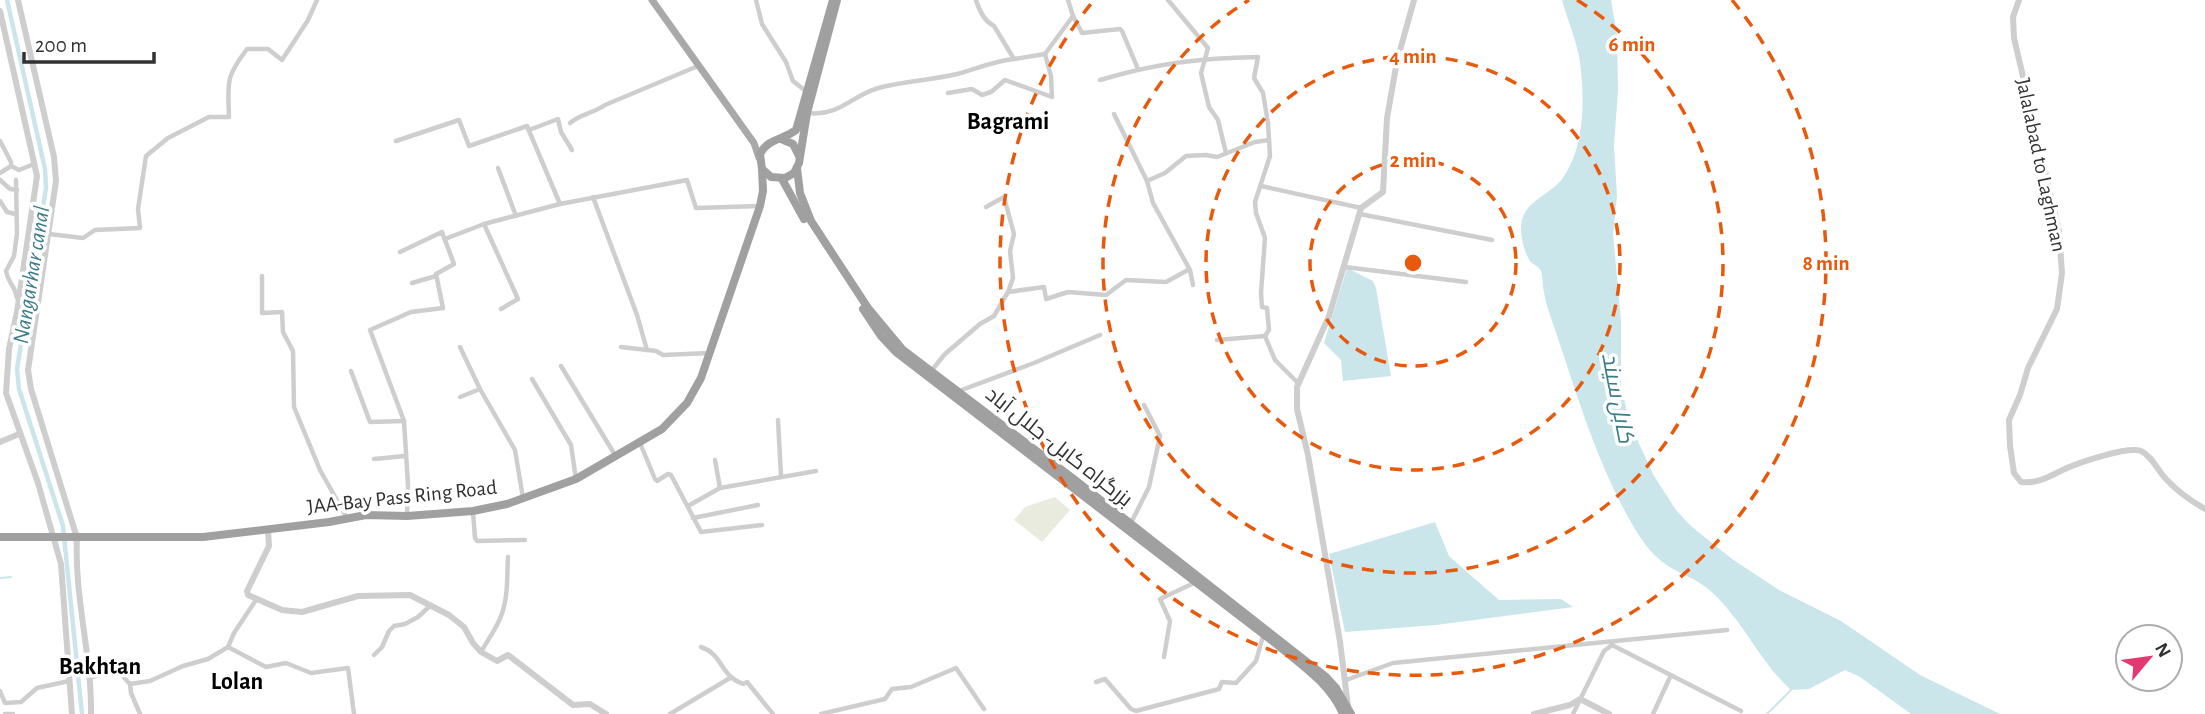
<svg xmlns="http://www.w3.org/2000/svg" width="2205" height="714" font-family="'Alegreya Sans',Cairo,sans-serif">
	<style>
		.green { fill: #e8ebdd }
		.water { fill: #cae6eb }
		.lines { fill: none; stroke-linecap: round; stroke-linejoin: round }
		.stream { stroke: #cae6eb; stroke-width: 2 }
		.canal { stroke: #cae6eb; stroke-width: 4.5 }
		.minor { stroke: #cecece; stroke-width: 4.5 }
		.tertiary { stroke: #cecece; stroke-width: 6 }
		.primary { stroke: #a9a9a9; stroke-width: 7 }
		.trunk { stroke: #a0a0a0; stroke-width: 8 }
		.ring { fill: none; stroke: #e8590c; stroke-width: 3.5; stroke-dasharray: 12 9 }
		.labels { text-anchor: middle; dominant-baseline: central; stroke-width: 7; stroke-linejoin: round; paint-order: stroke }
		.street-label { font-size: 21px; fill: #313131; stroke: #fff }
		.water-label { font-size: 23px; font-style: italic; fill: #3a7c87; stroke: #fff }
		.quarter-label { font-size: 24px; font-weight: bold; fill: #000; stroke: #fff }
		.centre { fill: #e8590c; stroke: #fff; stroke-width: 3.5 }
		.ring-label { font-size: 21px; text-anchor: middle; font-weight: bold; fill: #e8590c; stroke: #fff; stroke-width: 7; stroke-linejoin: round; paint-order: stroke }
	</style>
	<rect width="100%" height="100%" fill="#fff"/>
	<!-- green -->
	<polygon class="green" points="1055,497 1070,510 1042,542 1014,520 1025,507"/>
	<!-- water -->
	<g class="water">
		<path d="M1562,0H1611L1617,34L1618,91L1614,145L1617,196L1613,234L1621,320V386L1630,424L1654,476L1676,510L1691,526L1732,559L1779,590L1841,621L1920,675L2000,714H1911L1860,677L1845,670L1809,689L1791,690C1758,660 1741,616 1707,588C1697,580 1686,576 1675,570C1655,560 1643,543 1632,524C1595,460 1575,387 1551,318C1548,309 1545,301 1544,292C1542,286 1543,277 1541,271C1539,266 1533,265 1530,261C1523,250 1519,232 1522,220C1527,200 1551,194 1562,179C1586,146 1585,94 1579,56C1575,37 1567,18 1562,0Z"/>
		<polygon points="1347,268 1373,281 1376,288 1391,376 1343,381 1341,360 1324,343"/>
		<polygon points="1435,522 1449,556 1499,600 1561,599 1573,607 1436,625 1345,632 1329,554"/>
	</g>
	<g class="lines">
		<!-- stream -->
		<g class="stream">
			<polyline points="0,578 11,577"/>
			<polyline points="1767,714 1791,690"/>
		</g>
		<!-- canal -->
		<polyline class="canal" points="7,0 45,169 46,188 17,369 19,389 63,526 82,714"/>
		<!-- minor -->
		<g class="minor">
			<polyline points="756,0 762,24 786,62 793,81 807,92"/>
			<path d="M976,0C979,10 984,21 994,26L1014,59L1045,54L1073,16"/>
			<polyline points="1068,0 1073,16 1082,33 1120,29 1122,31 1138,69"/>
			<polyline points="1168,0 1208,48 1201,73 1209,107 1218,120 1226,153"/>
			<path d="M1100,80C1157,63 1200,58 1258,57L1254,78L1263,93L1268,123L1270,156L1255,202L1256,213L1265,238L1261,293L1262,307L1267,308L1269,330L1265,336"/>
			<polyline points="948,93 972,89 982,95 991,92 1005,80 1052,97 1051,76 1045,54"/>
			<path d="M808,113C840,117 854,93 882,87C907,81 932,80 957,74C976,69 994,61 1014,59"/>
			<polyline points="1114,114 1147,181 1153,203 1190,270 1193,285"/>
			<path d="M570,123C580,114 594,113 605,105L698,66"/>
			<polyline points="529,130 558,119 561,132 572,150"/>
			<polyline points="0,141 11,162 11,166"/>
			<polyline points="396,141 459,120 469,146 527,126 560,204"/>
			<polyline points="498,168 516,216"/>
			<polyline points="0,173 11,166 19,170 34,164"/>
			<polyline points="0,180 10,189 17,190"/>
			<path d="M16,180L17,233L14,256L6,271C8,284 15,284 17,298"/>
			<polyline points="1147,181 1165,173 1186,156 1206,155 1217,157 1255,142 1269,140"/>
			<polyline points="1261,186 1361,208"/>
			<polyline points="593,197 637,315 647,350"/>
			<polyline points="0,201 7,212 15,214"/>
			<polyline points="1360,214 1492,240"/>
			<polyline points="484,224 518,299 501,309"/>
			<path d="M49,234L83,238L95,230L140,228L138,209L146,156L168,138L209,117H229C228,82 225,78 247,49H268L282,60L308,20L317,0"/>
			<polyline points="445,239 484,224 560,204 687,180 696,208 759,206"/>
			<polyline points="400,252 442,232 454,264 436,274 443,308 411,312 370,330 404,421 408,485 407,515"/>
			<polyline points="1345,267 1466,282"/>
			<polyline points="262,276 262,313 282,312 283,332 293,351 294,407 320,470 347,518"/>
			<polyline points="412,283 436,276"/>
			<polyline points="1008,292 1044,287 1046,299 1068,292 1106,295 1126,280 1166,282 1188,270"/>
			<polyline points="1217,340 1265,336 1275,360 1298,383"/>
			<polyline points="460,347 480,389 515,450 523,498"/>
			<polyline points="621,347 656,351 663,355 710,353"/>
			<polyline points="561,366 615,455"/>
			<polyline points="932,370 945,354 980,324 994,316 1008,292 1013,278 1010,251 1014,234 1004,197 986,207"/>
			<polyline points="351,371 370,422 404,421"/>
			<polyline points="532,379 571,445 576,479"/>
			<polyline points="959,391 1034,363 1100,335"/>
			<polyline points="460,397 480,389"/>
			<polyline points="778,420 781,476"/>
			<polyline points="640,443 655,479 657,481 668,474 671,475 701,532 762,525"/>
			<polyline points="374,459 405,456"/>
			<polyline points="715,460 720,488"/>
			<polyline points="688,506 720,488 816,471"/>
			<polyline points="473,512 475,538 477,541 525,540"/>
			<polyline points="693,518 758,505"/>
			<polyline points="1131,523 1149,487 1160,436 1144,405"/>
			<polyline points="228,647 266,667 286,663 311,673 348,668 354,714"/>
			<path d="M701,647C723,654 719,675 743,684L747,682L773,714"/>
			<path d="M481,652C490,636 502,621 505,602C508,588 507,572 508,557"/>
			<polyline points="374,655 382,647 389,631 394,626 405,624 418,617 431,605"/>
			<polyline points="1164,657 1170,621 1160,599 1194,583"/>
			<polyline points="89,678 117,670 130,684 131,693 140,714"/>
			<polyline points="1346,680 1393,663 1727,630"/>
			<polyline points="1096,682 1105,679 1131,709 1136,711 1219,689 1222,682 1236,683 1256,661 1263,636"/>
			<polyline points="130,684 150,681 183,666 208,659 228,647 234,633 256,600"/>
			<polyline points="0,691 5,703 21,702 37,688 69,681"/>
			<polyline points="5,714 13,714"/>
			<polyline points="670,714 730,678"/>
			<polyline points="821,714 885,699 892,689 911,687 956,668 984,709"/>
			<polyline points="1573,714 1604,651 1612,645 1741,711"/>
			<polyline points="1653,714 1671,675"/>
		</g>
		<!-- tertiary -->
		<g class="tertiary">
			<path d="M18,0L54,157L56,181L28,370L31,389L77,538C74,597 92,655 91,714"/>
			<path d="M2019,0L2013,17L2014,38L2059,231L2062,273L2057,309L2028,368L2020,395L2009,420L2010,446L2014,473L2021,482C2040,484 2051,475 2067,468C2081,462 2128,446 2141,451C2152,456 2158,471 2166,479C2177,491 2191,501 2205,509"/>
			<polyline points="0,11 37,176 17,312 9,349 6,393 38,483 61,564 72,714"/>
			<polyline points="0,442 19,434"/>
			<polyline points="268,530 269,546 247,591 248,595 282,610 302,612 358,596 410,595 449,615 464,627 473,643 481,652 497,661 508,655 573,705 590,704 606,714"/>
			<polyline points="1348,706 1340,642 1308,455 1297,409 1297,387 1329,316 1361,208 1383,192 1387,118 1397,61 1414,0"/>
			<polyline points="1534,714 1570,705 1580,699 1609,714"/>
		</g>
		<!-- primary -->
		<polyline class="primary" points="652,0 754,143 759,158"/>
		<!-- trunk -->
		<g class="trunk">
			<path d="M833,0L796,130C783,140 767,139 760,154L762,169L771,177L785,178L794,173L799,163L807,113L837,0"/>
			<polyline points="781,139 793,144 799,156"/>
			<polyline points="797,168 800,193 811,221 868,308 903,350 1075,480 1326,677 1336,688 1351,714"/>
			<polyline points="782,179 804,219"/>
			<path d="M863,309L881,336L896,352L1275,643C1300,664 1330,683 1343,714"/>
			<polyline points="0,537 203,537 329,522 366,515 407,516 473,511 507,504 576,479 662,429 687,403 701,378 760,206 763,191 762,169"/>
		</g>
	</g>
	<!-- distance rings -->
	<g class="ring">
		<circle cx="1413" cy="263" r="103"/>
		<circle cx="1413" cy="263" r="207"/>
		<path d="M1577 0A310 310 0 1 1 1249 0"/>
		<path d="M1732 0A413 413 0 1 1 1094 0"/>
	</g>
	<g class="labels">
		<!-- street labels -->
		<g class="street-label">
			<text transform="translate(2041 165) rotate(78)">Jalalabad to Laghman</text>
			<text transform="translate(1059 447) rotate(38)">بزرگراه کابل- جلال آباد</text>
			<text transform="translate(402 497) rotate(-6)">JAA-Bay Pass Ring Road</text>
		</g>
		<!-- water labels -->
		<g class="water-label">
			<text transform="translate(32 275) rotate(-81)">Nangarhar canal</text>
			<text transform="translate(1617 398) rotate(79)">کابل سيند</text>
		</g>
		<!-- quarter labels -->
		<g class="quarter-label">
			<text x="1008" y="122">Bagrami</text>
			<text x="100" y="667">Bakhtan</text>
			<text x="237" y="682">Lolan</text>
		</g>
	</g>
	<circle cx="1413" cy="263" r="10" class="centre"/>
	<g class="ring-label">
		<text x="1632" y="51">6 min</text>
		<text x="1413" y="63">4 min</text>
		<text x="1413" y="167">2 min</text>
		<text x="1826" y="270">8 min</text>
	</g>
	<!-- north arrow -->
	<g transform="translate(2149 658) rotate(61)"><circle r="33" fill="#ffffff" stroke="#adadad" stroke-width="2"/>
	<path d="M0-5L12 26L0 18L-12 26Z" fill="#e43870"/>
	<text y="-10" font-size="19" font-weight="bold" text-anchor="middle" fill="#313131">N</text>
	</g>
	<!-- scale -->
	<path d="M24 52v10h130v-10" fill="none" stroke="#313131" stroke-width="3.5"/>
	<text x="35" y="52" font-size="21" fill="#313131" stroke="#ffffff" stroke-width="5" paint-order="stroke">200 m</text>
</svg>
